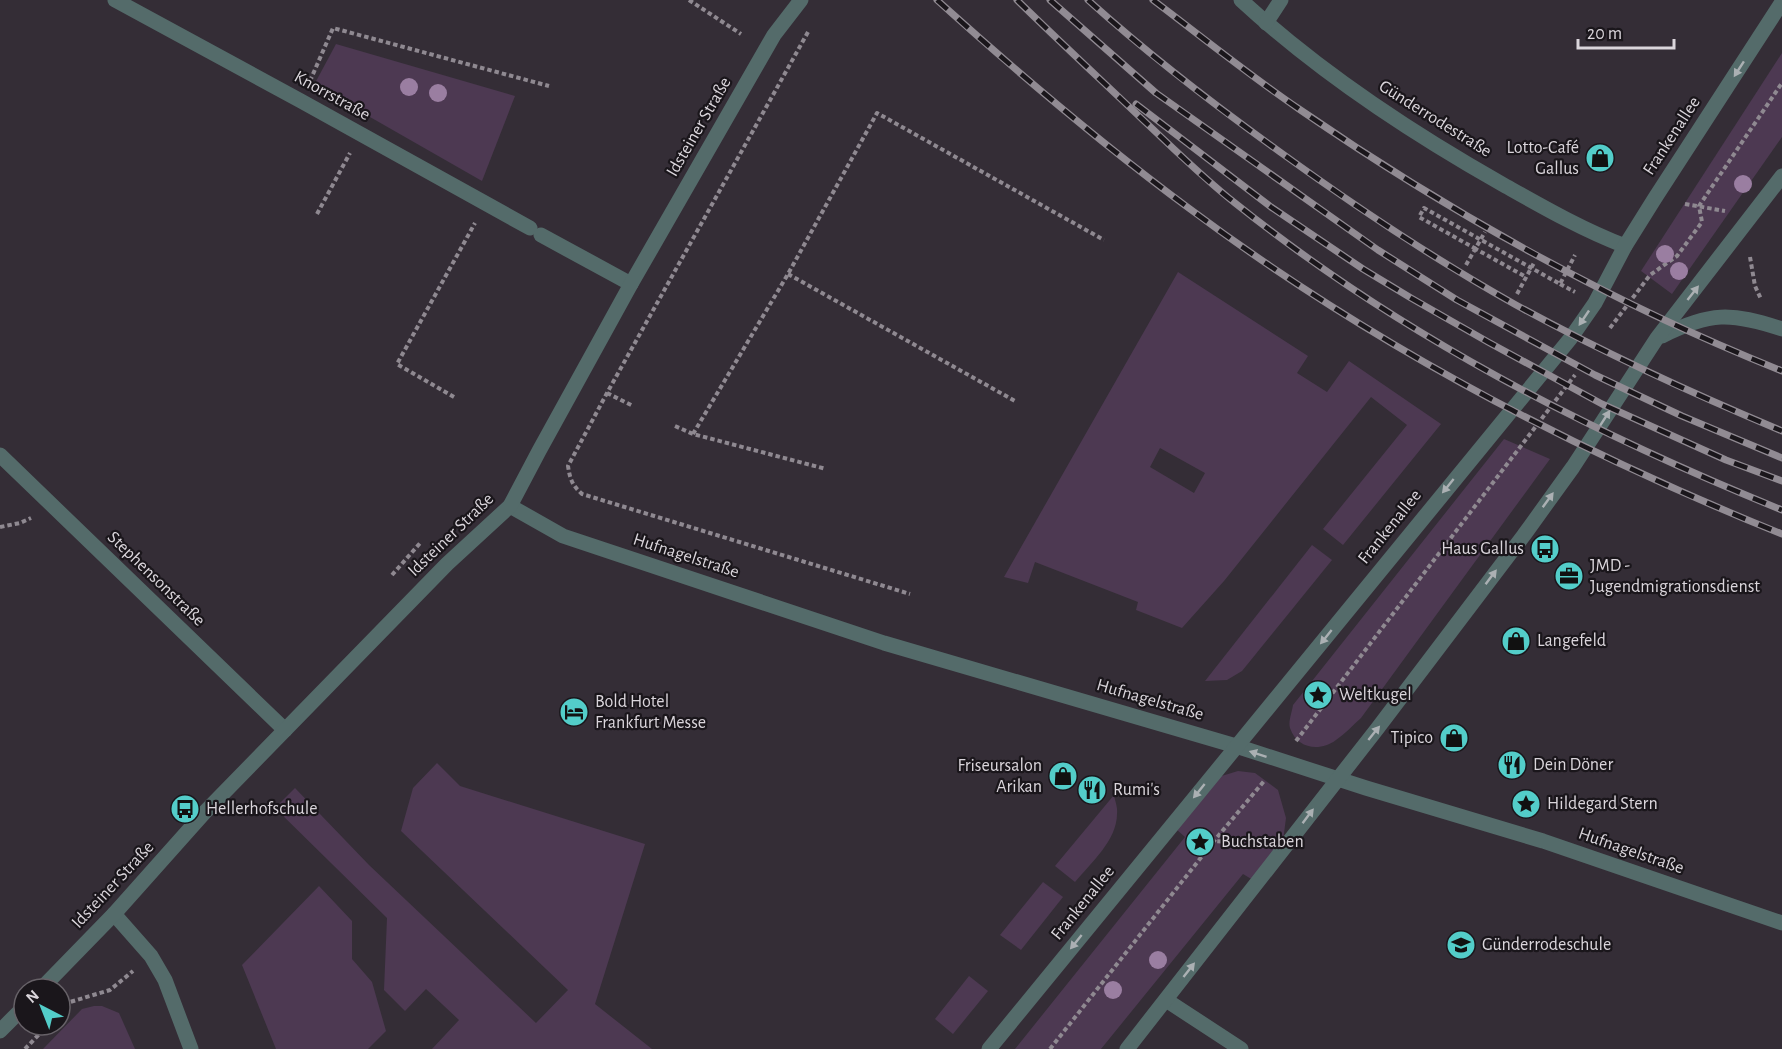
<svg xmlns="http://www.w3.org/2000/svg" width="1782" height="1049" font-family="'Alegreya Sans',sans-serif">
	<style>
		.green { fill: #4d3952; fill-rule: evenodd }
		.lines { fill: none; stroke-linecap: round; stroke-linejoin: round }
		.path { stroke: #8f8991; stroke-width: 4; stroke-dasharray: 4.5 3; stroke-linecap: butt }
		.service { stroke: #546b6a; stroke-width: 15 }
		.minor { stroke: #546b6a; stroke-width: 15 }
		.rail-casing { stroke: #918b93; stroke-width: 7 }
		.rail { stroke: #1a161b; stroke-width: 4.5; stroke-dasharray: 14; stroke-linecap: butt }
		.tree { fill: #9a7ea1 }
		.oneway { fill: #abb0b3 }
		.labels { text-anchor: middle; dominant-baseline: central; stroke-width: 4.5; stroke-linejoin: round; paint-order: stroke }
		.street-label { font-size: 18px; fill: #dad5db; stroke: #1a161b }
		.poi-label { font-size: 18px; fill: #dad5db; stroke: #1a161b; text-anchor: start }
	</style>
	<rect width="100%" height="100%" fill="#342d36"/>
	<!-- green -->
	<g class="green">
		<polygon points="336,44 515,96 482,181 314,85"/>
		<polygon points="1782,53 1782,137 1672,294 1641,271"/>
		<path d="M1178,272L1308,356L1297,373L1327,392L1349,361L1441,424L1343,545L1323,529L1407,425L1371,397L1224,581L1182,628L1136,610L1138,602L1035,562L1028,583L1004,577ZM1160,448L1205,473L1194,493L1150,467Z"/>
		<path d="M1504,439L1550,459L1361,718C1353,725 1345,734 1336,740C1320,752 1297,749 1290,728C1288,722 1292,712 1293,705Z"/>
		<polygon points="1312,545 1332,560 1242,671 1227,680 1205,681"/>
		<polygon points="437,763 460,786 645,844 595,1004 652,1049 432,1049 459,1020 426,989 405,1011 384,990 387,918 275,808 295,788 369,865 536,1023 568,990 401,831 413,788"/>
		<polygon points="1238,771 1255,773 1278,790 1286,818 1283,841 1253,880 1243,874 1101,1049 1015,1049 1185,837 1176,829 1215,778"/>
		<path d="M1114,795C1115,801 1118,808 1117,814C1117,840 1091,863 1075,882L1055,866Z"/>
		<polygon points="1043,882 1063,897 1021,950 1000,935"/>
		<polygon points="319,886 352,921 352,959 372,982 386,1031 368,1049 276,1049 242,965"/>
		<polygon points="969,976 988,991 953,1034 935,1019"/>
		<polygon points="94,1006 102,1006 119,1013 135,1049 43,1049 82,1009"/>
	</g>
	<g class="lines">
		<!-- path -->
		<g class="path">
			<polyline points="689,0 741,34"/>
			<path d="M808,32L607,393L568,466C570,479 572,485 582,494L910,594"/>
			<polyline points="310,81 333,28 549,86"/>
			<polyline points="1685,204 1725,211"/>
			<polyline points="317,214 350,153"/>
			<polyline points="1474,248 1526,277"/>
			<polyline points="1476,249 1419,217 1424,208 1560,284 1575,255"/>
			<polyline points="1750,257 1755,286 1761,299"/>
			<polyline points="1466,265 1485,232"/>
			<polyline points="788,274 1015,401"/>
			<polyline points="1560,284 1575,292"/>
			<polyline points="1517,294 1535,261"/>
			<polyline points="1610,328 1650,275 1677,256 1702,222 1699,206 1782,83"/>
			<polyline points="607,393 633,406"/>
			<polyline points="454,397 397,364 475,223"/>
			<polyline points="675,426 693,434 826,469"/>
			<polyline points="693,434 788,274 877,113 1104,240"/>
			<polyline points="0,527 20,523 31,518"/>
			<polyline points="392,575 421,542"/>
			<polyline points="1296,741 1575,375"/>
			<polyline points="1197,832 1214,841 1256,844"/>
			<polyline points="60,1012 70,1002 110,990 133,971"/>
			<polyline points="25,1049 48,1025"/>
			<polyline points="1050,1049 1214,841 1265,780"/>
		</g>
		<!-- service -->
		<g class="service">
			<polyline points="115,0 301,101 530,228"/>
			<polyline points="541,235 631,284"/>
			<polyline points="1166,1000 1241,1049"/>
		</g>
		<!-- minor -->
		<g class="minor">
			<path d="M1241,0C1319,72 1410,132 1502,184C1543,207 1581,229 1625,246"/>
			<polyline points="1266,23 1281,0"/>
			<path d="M1662,336C1710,312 1731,312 1782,329"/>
			<polyline points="0,455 285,730"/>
			<polyline points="510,506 563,536 884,643 1236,746 1366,788 1543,841 1782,923"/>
			<polyline points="114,914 151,956 165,980 191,1049"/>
			<polyline points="41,989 114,914 204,813 447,564 510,506 539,451 631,284 774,35 801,0"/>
			<polyline points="0,1031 24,1007"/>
			<polyline points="989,1049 1570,339 1595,303 1625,246 1655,198 1782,2"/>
			<polyline points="1127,1049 1377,729 1524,535 1573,467 1657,338 1782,176"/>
		</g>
		<!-- rail casing -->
		<g class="rail-casing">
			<g id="rail">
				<path d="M937,0C1018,73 1102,144 1190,209C1371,344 1573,450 1782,534"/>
				<path d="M1017,0C1058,40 1100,79 1142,119C1172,147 1202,177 1235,203C1400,335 1587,431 1782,510"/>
				<polyline points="1050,0 1156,93 1378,250 1457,300 1595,375 1682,416 1782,458"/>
				<path d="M1088,0C1149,55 1213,104 1280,152C1356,207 1434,259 1516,305C1602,352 1691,393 1782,431"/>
				<path d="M1153,0C1202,37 1249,75 1299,109C1450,213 1612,303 1782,371"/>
				<polyline points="1136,104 1271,207 1363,269 1411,298 1488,342 1602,404 1726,460 1782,481"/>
			</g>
		</g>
		<!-- rail -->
		<use href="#rail" class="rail"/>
	</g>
	<!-- trees -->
	<g class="tree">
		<circle cx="409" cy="87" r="9"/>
		<circle cx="438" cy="93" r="9"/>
		<circle cx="1743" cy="184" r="9"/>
		<circle cx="1665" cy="254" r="9"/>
		<circle cx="1679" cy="271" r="9"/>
		<circle cx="1158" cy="960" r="9"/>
		<circle cx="1113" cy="990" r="9"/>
	</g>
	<!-- one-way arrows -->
	<defs><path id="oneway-solid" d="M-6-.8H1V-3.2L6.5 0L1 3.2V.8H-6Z" transform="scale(1.5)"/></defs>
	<g class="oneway">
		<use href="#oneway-solid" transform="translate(1739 69) rotate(123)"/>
		<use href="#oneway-solid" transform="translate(1693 293) rotate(-52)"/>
		<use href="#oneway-solid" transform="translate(1584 318) rotate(124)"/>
		<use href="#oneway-solid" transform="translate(1605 418) rotate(-57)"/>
		<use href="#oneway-solid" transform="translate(1448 486) rotate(129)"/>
		<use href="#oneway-solid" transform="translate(1548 500) rotate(-54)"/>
		<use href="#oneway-solid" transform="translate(1491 577) rotate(-53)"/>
		<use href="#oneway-solid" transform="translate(1326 637) rotate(129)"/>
		<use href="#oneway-solid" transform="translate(1374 733) rotate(-51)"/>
		<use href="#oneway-solid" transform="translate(1258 754) rotate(-162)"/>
		<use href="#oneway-solid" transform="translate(1199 791) rotate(129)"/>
		<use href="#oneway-solid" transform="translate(1308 816) rotate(-53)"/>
		<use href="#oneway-solid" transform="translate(1076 942) rotate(129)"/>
		<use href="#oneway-solid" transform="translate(1189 970) rotate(-52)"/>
	</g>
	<!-- icons -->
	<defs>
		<g id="shop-disc" transform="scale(1.5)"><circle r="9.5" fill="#53cdc9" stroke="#1a161b"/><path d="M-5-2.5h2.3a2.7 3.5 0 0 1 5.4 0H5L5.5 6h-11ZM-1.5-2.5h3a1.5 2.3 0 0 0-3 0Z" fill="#111"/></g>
		<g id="bus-disc" transform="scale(1.5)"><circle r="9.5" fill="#53cdc9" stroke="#1a161b"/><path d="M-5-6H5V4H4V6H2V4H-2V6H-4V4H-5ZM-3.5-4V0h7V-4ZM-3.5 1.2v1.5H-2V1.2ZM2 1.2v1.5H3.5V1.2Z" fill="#111"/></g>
		<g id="office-disc" transform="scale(1.5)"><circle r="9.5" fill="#53cdc9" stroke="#1a161b"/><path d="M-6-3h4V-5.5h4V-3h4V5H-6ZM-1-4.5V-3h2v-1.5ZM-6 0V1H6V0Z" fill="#111"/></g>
		<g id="sight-disc" transform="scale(1.5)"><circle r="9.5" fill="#53cdc9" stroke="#1a161b"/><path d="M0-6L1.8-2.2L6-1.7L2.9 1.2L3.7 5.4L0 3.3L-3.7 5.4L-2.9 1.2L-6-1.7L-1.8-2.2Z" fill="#111"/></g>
		<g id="hotel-disc" transform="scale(1.5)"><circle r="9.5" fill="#53cdc9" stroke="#1a161b"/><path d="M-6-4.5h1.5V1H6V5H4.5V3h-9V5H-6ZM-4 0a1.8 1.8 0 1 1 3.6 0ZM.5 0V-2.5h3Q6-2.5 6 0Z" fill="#111"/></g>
		<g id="restaurant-disc" transform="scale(1.5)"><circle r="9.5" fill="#53cdc9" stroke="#1a161b"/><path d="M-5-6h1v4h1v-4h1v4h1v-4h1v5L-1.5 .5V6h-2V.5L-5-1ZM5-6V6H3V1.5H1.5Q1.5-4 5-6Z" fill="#111"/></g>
		<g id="school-disc" transform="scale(1.5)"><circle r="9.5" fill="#53cdc9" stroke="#1a161b"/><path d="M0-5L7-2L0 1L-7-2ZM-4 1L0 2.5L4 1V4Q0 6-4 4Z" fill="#111"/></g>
	</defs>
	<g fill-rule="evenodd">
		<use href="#shop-disc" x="1600" y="158"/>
		<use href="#bus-disc" x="1545" y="549"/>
		<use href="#office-disc" x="1569" y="576"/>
		<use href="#shop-disc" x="1516" y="641"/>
		<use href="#sight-disc" x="1318" y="695"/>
		<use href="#hotel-disc" x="574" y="712"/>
		<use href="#shop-disc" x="1454" y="738"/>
		<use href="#restaurant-disc" x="1512" y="765"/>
		<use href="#shop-disc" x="1063" y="776"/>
		<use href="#restaurant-disc" x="1092" y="790"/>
		<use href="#sight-disc" x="1526" y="804"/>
		<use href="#bus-disc" x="185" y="809"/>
		<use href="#sight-disc" x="1200" y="842"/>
		<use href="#school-disc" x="1461" y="945"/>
	</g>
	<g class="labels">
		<!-- street labels -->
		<g class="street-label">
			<text transform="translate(332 96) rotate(29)">Knorrstraße</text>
			<text transform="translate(1435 119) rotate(32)">Günderrodestraße</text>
			<text transform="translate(699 127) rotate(-60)">Idsteiner Straße</text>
			<text transform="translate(1672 136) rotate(-57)">Frankenallee</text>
			<text transform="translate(1390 527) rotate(-51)">Frankenallee</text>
			<text transform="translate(451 535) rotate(-44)">Idsteiner Straße</text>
			<text transform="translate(686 556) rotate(18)">Hufnagelstraße</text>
			<text transform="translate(156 579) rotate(44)">Stephensonstraße</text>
			<text transform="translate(1150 700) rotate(16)">Hufnagelstraße</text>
			<text transform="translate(1631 851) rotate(19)">Hufnagelstraße</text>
			<text transform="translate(113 885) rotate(-47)">Idsteiner Straße</text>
			<text transform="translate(1083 903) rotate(-51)">Frankenallee</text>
		</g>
		<!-- poi labels -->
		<g class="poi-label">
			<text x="1579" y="148" text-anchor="end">Lotto-Café<tspan x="1579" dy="21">Gallus</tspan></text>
			<text x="1524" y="549" text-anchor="end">Haus Gallus</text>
			<text x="1590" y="566">JMD -<tspan x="1590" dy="21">Jugendmigrationsdienst</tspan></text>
			<text x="1537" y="641">Langefeld</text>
			<text x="1339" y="695">Weltkugel</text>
			<text x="595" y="702">Bold Hotel<tspan x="595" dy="21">Frankfurt Messe</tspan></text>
			<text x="1433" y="738" text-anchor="end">Tipico</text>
			<text x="1533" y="765">Dein Döner</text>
			<text x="1042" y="766" text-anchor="end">Friseursalon<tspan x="1042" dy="21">Arikan</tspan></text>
			<text x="1113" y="790">Rumi's</text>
			<text x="1547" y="804">Hildegard Stern</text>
			<text x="206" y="809">Hellerhofschule</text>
			<text x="1221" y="842">Buchstaben</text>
			<text x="1482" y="945">Günderrodeschule</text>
		</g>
	</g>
	<!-- north arrow -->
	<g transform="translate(42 1007) rotate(318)"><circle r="28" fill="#1a161b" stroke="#676268" stroke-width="1.5"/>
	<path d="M0-4.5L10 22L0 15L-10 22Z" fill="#53cdc9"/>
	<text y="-9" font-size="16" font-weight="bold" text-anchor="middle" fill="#dad5db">N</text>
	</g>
	<!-- scale -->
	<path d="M1578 39v9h96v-9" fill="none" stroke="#dad5db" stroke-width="3"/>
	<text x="1587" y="39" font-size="18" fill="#dad5db" stroke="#1a161b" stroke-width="4.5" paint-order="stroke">20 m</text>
</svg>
